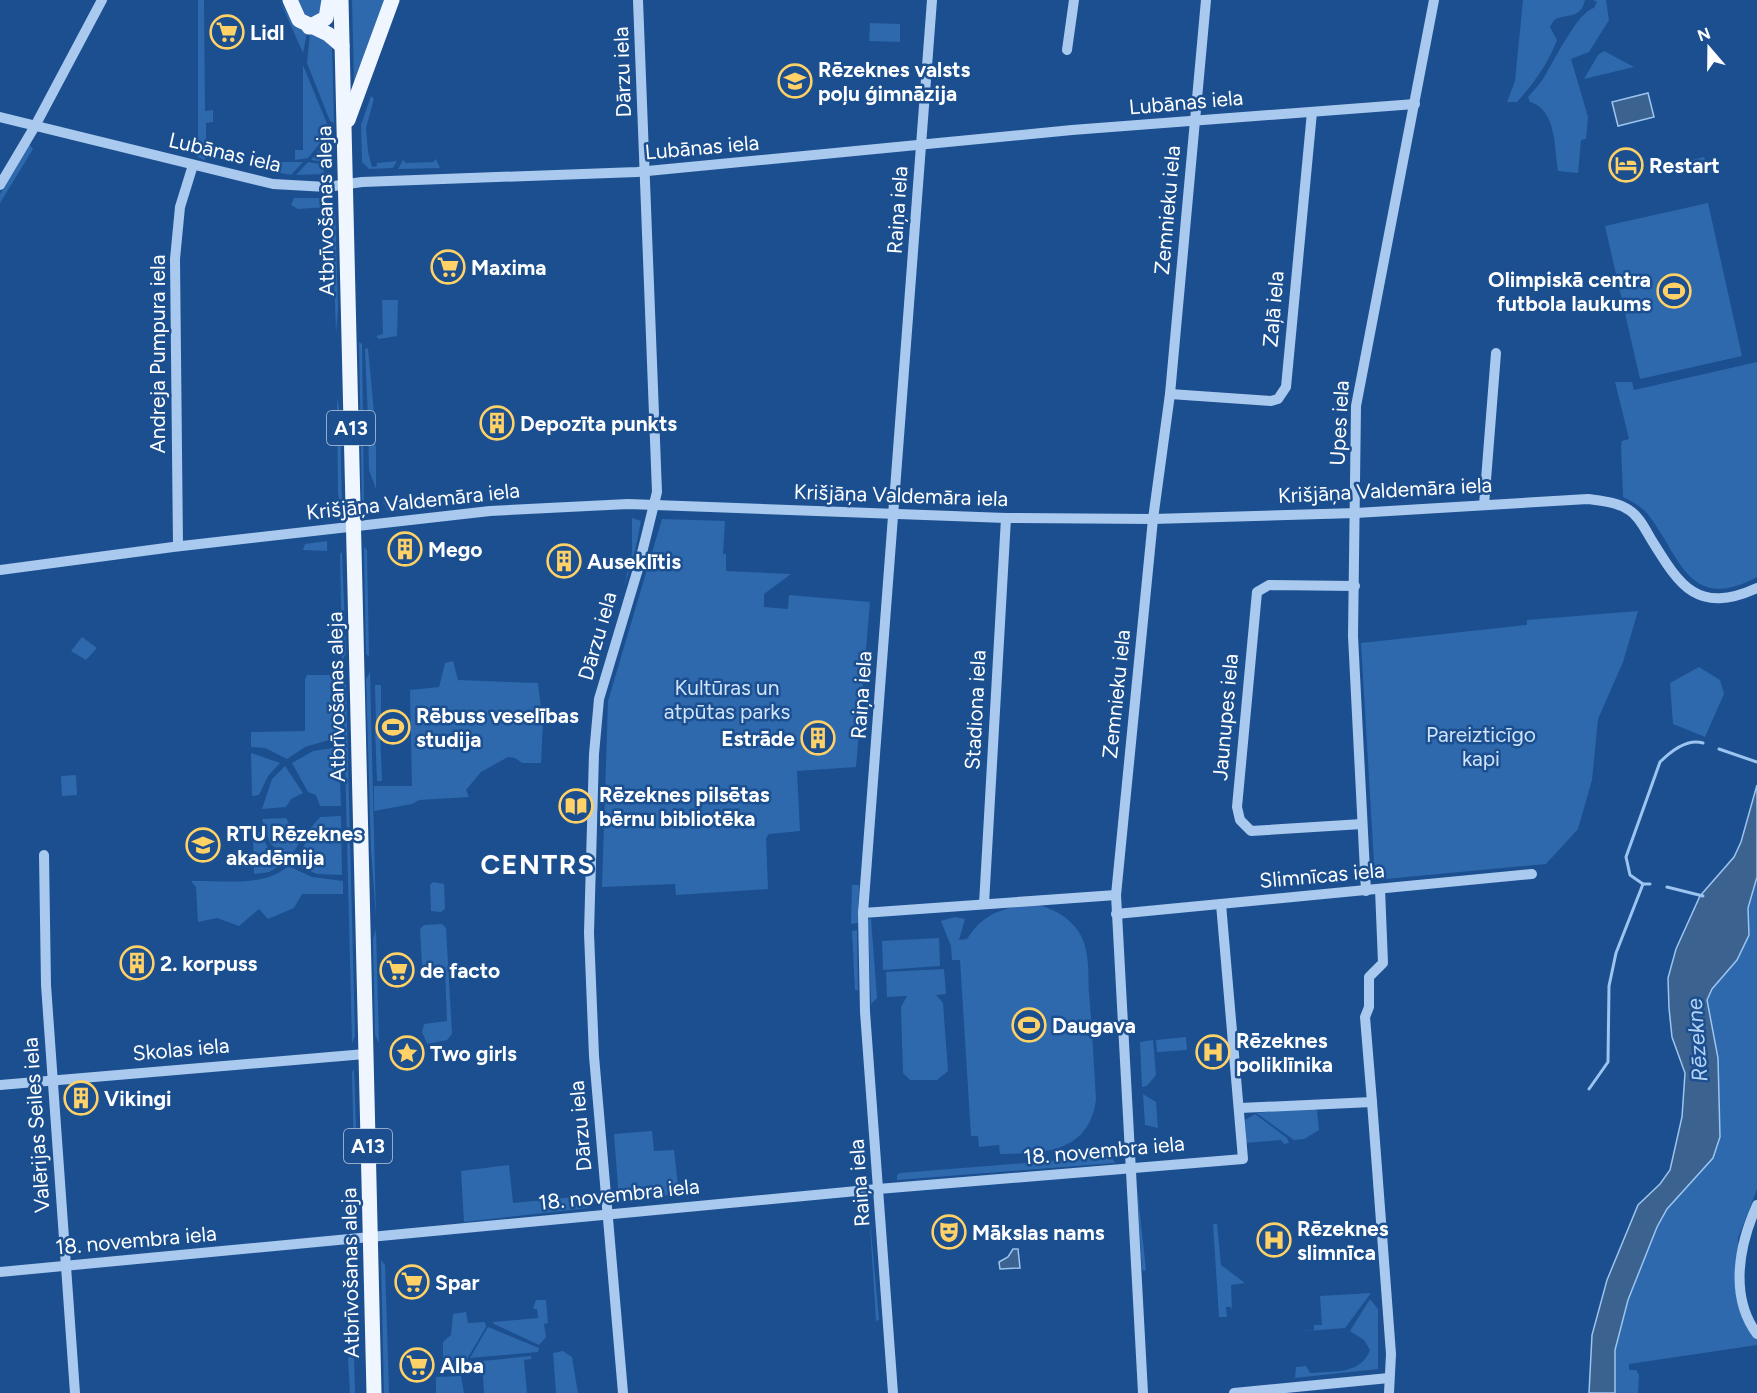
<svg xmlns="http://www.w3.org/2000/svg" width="1757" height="1393" font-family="Figtree,sans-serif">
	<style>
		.green { fill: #2e69ad }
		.water { fill: #3c6290; stroke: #9cc4f0; stroke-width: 1.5 }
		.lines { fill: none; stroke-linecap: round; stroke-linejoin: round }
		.stream { stroke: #9cc4f0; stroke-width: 3 }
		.minor { stroke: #a9c9ee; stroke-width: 10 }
		.major { stroke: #f0f6ff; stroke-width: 15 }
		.labels { text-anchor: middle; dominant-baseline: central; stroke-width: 5; stroke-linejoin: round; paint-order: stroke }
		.shield { fill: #1b4f8f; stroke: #bbcadd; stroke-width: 1.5 }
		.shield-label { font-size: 20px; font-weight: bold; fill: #fff }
		.poi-label { font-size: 21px; font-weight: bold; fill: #fff; stroke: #1b4f8f; text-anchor: start }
		.street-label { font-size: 21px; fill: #fff; stroke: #1b4f8f }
		.park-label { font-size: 21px; fill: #cfe3fa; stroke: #1b4f8f }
		.water-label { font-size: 22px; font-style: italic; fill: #b5d3f5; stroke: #1b4f8f }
		.district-label { font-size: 27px; font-weight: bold; letter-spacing: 1.5px; fill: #fff; stroke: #1b4f8f }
	</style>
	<rect width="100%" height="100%" fill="#1b4f8f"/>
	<!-- green -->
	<g class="green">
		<polygon points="198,0 204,0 205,111 213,110 213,122 206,123 206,153 210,155 204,160 198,157"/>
		<polygon points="295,0 325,0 317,17 305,18"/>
		<polygon points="352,0 386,0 354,83"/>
		<path d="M1523,0H1585C1581,20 1566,13 1554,20L1550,27L1557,40C1548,64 1534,83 1517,102H1507L1515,81Z"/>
		<path d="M1593,0H1606L1609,20L1589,52L1571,59L1588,117L1586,139L1581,140L1578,173L1558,171C1554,148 1557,110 1530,102L1528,97C1533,91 1539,85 1543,79C1553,63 1578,11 1594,8L1597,2Z"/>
		<polygon points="280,1 294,24 307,33 303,53"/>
		<polygon points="870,23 900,24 900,42 869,41"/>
		<polygon points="310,33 320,35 332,48 334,123 330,121 307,63"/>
		<polygon points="1604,51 1634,67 1584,79 1598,55"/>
		<polygon points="303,65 330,131 308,158 295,160 295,150 303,150"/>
		<polygon points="371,96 374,99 366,128 368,152 372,167 377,166 377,163 397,161 393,168 369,169 362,162 361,125"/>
		<polygon points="330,138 330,163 311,160 328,139"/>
		<polygon points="29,144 33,149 0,203 0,194"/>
		<polygon points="1704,157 1711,172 1708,175 1671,168 1672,165"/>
		<polygon points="436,159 440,168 398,169 403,160 406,163 433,162"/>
		<polygon points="263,162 302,162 302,163 291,175 261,169 260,165"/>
		<polygon points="308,162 321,164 325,174 296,175"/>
		<polygon points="294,198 320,198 328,207 298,209 291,205"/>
		<polygon points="1708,203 1742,356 1640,379 1605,226"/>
		<polygon points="335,208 338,309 336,333 332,211"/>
		<polygon points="382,300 398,300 397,336 379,339 376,336 383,334"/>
		<polygon points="359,342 362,344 364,505 362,504"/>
		<polygon points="368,348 376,434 368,419 365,349"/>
		<path d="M1757,362V577C1687,615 1680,553 1646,512C1639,505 1631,501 1623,497L1621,446L1622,441L1629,439L1615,382H1632L1634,390Z"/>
		<polygon points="337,398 340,413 342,506 339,503 338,491"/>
		<polygon points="368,430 376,446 376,489 369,470"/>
		<polygon points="440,500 444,506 388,511 383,502"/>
		<polygon points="632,518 641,521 635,552 624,587 632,552"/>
		<polygon points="662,519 725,521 723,554 726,554 726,571 791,574 764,594 764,607 788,609 789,595 870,602 856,767 797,771 800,831 769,834 766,838 768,889 676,895 675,884 602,887 608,701"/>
		<polygon points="327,541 327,551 303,550 305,544"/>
		<polygon points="364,547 367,550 369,657 366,654"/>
		<polygon points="342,552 346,654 342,660 340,554"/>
		<polygon points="1638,611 1623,662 1598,719 1592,780 1578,829 1546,864 1375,880 1361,643 1527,625 1527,620"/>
		<polygon points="82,637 97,648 86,660 71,651"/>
		<polygon points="453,661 458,680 538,683 543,724 541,763 522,763 515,758 508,757 481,772 466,790 469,797 419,800 412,804 374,811 374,786 412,786 410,690 439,687 445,663"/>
		<polygon points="1699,667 1720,680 1724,694 1705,737 1673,724 1670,683"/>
		<polygon points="370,672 376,917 371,849 366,679"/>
		<polygon points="307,675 333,675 337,681 339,737 305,747 287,759 265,748 251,747 251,732 305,731 305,679"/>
		<polygon points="343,675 346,684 355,1036 352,1044"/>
		<polygon points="375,685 381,685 381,723 376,724"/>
		<polygon points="375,729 380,729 382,781 377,781"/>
		<polygon points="339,747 341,806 320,806 316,795 308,792 292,763 313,751"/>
		<polygon points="251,753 280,763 268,776 259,795 252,796"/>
		<polygon points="285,766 303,793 291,799 286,807 262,809 272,779"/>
		<polygon points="76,775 77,795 62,796 61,776"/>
		<polygon points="341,816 342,875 317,874 291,863 304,846 310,829 320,817"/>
		<polygon points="286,818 291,827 304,830 297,847 287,860 270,843 262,819"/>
		<polygon points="1757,820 1757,1189 1738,1238 1744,1310 1757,1328 1757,1345 1629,1364 1629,1370 1636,1370 1639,1375 1638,1393 1615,1393 1615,1350 1628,1300 1641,1223 1681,1174 1691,1006"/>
		<polygon points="253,832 260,832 269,850 283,864 269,872 254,874"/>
		<path d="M288,866L312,877L343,881V894H302L294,908L268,919L259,909L239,926L217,918L198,922L196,887L191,881C220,880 265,888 288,866Z"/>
		<polygon points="433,882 444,884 445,909 441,912 431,911 430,885"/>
		<polygon points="852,885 859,885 858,923 851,924"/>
		<path d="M1035,904C1053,908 1071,918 1080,934C1090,951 1088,974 1089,993C1092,1028 1094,1063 1096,1100C1088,1154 1043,1153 1000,1154L999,1145L979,1147L978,1136H971L960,960H952L951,946L941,921L955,917L965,919L959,940L967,939C984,912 1005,907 1035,904Z"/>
		<polygon points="871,918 877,998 871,1004 868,920"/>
		<polygon points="442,924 446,928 452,1034 447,1040 427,1044 422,1032 424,1024 447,1021 445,967 422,966 420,929 424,925"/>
		<polygon points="376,929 379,1043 375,1035 373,939"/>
		<polygon points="857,930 858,990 855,990 852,931"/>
		<polygon points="939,938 940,966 883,970 882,941"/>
		<polygon points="944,969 946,994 936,995 943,1003 948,1071 937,1080 910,1080 903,1073 901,1007 907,996 887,997 886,972"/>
		<polygon points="1186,1037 1187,1050 1157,1052 1156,1040"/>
		<polygon points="1153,1040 1156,1075 1147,1086 1142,1087 1140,1042"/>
		<polygon points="354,1069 357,1152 354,1159 352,1072"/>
		<polygon points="1143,1094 1156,1102 1158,1128 1145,1125"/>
		<polygon points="1313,1107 1317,1111 1319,1130 1304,1139 1294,1140 1256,1113"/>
		<polygon points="1255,1114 1287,1138 1289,1143 1284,1144 1281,1140 1246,1143 1245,1120"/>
		<polygon points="652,1131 654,1151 674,1150 679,1194 619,1200 614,1134"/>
		<polygon points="1111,1156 1115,1163 897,1180 897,1175 900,1173"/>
		<polygon points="509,1165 513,1203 585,1196 588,1208 464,1222 461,1171"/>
		<polygon points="1137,1186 1146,1270 1144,1271 1142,1269"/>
		<polygon points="869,1209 879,1320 876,1321"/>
		<polygon points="1213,1224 1217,1224 1221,1265 1245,1283 1231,1285 1232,1310 1231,1307 1226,1307 1227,1317 1219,1317"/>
		<polygon points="381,1260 385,1265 389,1393 384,1393"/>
		<polygon points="1371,1293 1345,1328 1294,1332 1314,1330 1314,1325 1322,1325 1320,1296"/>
		<path d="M1370,1299L1378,1309V1369L1295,1378L1296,1367L1306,1366L1310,1373C1332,1371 1361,1375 1370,1350L1364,1340L1350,1331Z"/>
		<polygon points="536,1300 546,1300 548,1323 544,1324 546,1337 539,1345 494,1324 493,1322 538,1318 537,1309 533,1309"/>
		<polygon points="466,1312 468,1323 485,1322 486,1327 467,1359 443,1361 443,1342 451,1335 453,1314"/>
		<polygon points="488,1327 539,1348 538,1352 470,1358"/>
		<polygon points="563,1351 572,1357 578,1393 556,1393 553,1353"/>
		<polygon points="352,1354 354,1354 355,1393 350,1393 348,1358"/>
		<polygon points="531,1356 531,1359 524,1360 527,1393 484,1393 482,1361"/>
		<polygon points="461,1376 464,1393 436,1393 436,1377"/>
	</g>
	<!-- water -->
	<g class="water">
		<polygon points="1648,93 1654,117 1618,126 1612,102"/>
		<polygon points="1757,785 1757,877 1748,908 1749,935 1737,960 1712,989 1707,1000 1718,1058 1720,1137 1713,1158 1667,1209 1657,1227 1628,1300 1615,1350 1615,1393 1589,1393 1592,1335 1607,1280 1638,1205 1660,1184 1670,1170 1682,1117 1685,1073 1672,1037 1669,1008 1668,978 1676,949 1700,896 1734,857 1741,842"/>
		<polygon points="1013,1249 1018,1249 1020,1268 1000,1269 999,1262 1008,1257"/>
	</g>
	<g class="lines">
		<!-- stream -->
		<g class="stream">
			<polyline points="1719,749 1757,762"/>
			<path d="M1650,884H1643L1630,875L1626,857L1660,762C1671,751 1687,738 1703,743"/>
			<polyline points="1667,887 1703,896"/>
			<polyline points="1589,1089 1608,1062 1609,986 1616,953 1643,884"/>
		</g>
		<!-- minor -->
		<g class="minor">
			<polyline points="1067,50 1074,0"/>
			<polyline points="0,117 273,184 327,187 362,182 637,172 1072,130 1415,104"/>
			<polyline points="0,185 35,126 102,0"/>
			<polyline points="1170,394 1271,401 1278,399 1286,387 1312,112"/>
			<polyline points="1484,505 1496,353"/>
			<polyline points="178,546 175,259 180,207 193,165"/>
			<path d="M0,570L173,547L490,511L628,504L1006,518L1153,519L1356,513L1588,499C1602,501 1617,502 1629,510C1639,516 1645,529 1651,539C1680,586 1697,615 1757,588"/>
			<polyline points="1355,586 1269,585 1257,592 1237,807 1240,820 1251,831 1362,824"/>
			<polyline points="44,855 46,985 75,1393"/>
			<polyline points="1366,891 1353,636 1356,406 1434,0"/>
			<polyline points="984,904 1006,518"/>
			<polyline points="863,913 1116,895"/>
			<polyline points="1116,914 1532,874"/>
			<polyline points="0,1085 365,1054"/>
			<polyline points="1372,1102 1365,1017 1369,1007 1369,977 1383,963 1380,889"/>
			<polyline points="1240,1108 1372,1102 1391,1354 1389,1393"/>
			<path d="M1757,1205C1739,1245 1729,1296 1757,1334"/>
			<polyline points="0,1272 878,1189 1243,1159 1221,904"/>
			<polyline points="623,1393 594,1056 589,933 594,754 599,699 638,569 657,492 638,0"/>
			<polyline points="893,1393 865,1012 863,913 932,0"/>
			<polyline points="1143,1393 1116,895 1153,519 1170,394 1206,0"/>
			<polyline points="1234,1393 1389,1378"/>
		</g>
		<!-- major -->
		<g class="major">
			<polyline points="290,0 299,20 328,34 342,46"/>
			<polyline points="341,0 374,1393"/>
			<polyline points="309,27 326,18 329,0"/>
			<polyline points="348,120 392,0"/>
		</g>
	</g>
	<!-- icons -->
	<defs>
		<g id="supermarket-ring" transform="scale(1.725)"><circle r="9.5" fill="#1b4f8f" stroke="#ffd166" stroke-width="1.5"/><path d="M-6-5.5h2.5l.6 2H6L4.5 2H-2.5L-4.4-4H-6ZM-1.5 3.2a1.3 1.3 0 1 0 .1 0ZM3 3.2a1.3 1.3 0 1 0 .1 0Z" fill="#ffd166"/></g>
		<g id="school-ring" transform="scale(1.725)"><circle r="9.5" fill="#1b4f8f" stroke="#ffd166" stroke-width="1.5"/><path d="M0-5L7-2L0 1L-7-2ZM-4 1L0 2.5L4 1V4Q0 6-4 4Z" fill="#ffd166"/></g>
		<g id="hotel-ring" transform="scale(1.725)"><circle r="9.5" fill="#1b4f8f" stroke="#ffd166" stroke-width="1.5"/><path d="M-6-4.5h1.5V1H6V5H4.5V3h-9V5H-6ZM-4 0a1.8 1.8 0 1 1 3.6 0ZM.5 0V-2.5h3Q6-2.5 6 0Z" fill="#ffd166"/></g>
		<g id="stadium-ring" transform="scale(1.725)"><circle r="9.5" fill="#1b4f8f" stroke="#ffd166" stroke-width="1.5"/><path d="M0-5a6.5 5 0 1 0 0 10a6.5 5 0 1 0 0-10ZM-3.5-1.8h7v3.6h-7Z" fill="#ffd166"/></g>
		<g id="building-ring" transform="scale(1.725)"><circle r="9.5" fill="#1b4f8f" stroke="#ffd166" stroke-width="1.5"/><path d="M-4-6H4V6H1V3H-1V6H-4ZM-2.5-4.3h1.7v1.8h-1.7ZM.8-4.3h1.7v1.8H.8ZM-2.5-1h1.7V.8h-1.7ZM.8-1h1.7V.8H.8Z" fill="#ffd166"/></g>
		<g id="library-ring" transform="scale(1.725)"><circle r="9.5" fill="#1b4f8f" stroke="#ffd166" stroke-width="1.5"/><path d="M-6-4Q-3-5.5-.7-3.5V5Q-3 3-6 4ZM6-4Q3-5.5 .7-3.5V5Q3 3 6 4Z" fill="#ffd166"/></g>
		<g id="university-ring" transform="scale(1.725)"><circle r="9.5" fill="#1b4f8f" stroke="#ffd166" stroke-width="1.5"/><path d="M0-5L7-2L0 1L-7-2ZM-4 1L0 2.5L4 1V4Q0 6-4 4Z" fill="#ffd166"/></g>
		<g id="hospital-ring" transform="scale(1.725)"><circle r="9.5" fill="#1b4f8f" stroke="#ffd166" stroke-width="1.5"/><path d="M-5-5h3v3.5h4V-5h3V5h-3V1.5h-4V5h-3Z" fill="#ffd166"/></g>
		<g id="sight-ring" transform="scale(1.725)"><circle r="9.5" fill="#1b4f8f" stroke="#ffd166" stroke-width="1.5"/><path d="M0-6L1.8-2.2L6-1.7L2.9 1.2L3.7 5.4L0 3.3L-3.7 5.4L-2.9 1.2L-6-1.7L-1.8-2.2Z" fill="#ffd166"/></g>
		<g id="theatre-ring" transform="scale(1.725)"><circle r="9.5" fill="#1b4f8f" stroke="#ffd166" stroke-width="1.5"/><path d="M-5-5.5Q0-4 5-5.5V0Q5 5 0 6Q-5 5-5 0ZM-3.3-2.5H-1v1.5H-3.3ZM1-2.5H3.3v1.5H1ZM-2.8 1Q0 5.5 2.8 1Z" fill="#ffd166"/></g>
	</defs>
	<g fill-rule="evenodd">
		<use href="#supermarket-ring" x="227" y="32"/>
		<use href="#school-ring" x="795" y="81"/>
		<use href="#hotel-ring" x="1626" y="165"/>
		<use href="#supermarket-ring" x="448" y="267"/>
		<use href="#stadium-ring" x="1674" y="291"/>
		<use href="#building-ring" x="497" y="423"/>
		<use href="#building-ring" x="405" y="549"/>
		<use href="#building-ring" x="564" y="561"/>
		<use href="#stadium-ring" x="393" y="727"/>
		<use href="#building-ring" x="818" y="738"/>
		<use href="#library-ring" x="576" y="806"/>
		<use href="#university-ring" x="203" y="845"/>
		<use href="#building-ring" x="137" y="963"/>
		<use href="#supermarket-ring" x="397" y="970"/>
		<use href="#stadium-ring" x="1029" y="1025"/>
		<use href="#hospital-ring" x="1213" y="1052"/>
		<use href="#sight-ring" x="407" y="1053"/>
		<use href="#building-ring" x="81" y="1098"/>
		<use href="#theatre-ring" x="949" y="1232"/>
		<use href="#hospital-ring" x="1274" y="1240"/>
		<use href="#supermarket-ring" x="412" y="1282"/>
		<use href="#supermarket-ring" x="417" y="1365"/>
	</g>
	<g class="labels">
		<!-- shield labels -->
		<g class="shield">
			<rect x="327" y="411" width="48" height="34" rx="4.5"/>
			<rect x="344" y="1129" width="48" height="34" rx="4.5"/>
		</g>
		<g class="shield-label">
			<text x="351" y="428">A13</text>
			<text x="368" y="1146">A13</text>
		</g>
		<!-- poi labels -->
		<g class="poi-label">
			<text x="250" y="32">Lidl</text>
			<text x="818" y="69">Rēzeknes valsts<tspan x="818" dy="24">poļu ģimnāzija</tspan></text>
			<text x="1649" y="165">Restart</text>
			<text x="471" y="267">Maxima</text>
			<text x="1651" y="279" text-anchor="end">Olimpiskā centra<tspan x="1651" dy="24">futbola laukums</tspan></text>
			<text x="520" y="423">Depozīta punkts</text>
			<text x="428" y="549">Mego</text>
			<text x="587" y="561">Auseklītis</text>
			<text x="416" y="715">Rēbuss veselības<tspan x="416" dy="24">studija</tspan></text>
			<text x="795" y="738" text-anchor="end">Estrāde</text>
			<text x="599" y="794">Rēzeknes pilsētas<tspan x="599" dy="24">bērnu bibliotēka</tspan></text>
			<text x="226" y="833">RTU Rēzeknes<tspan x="226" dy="24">akadēmija</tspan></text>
			<text x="160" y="963">2. korpuss</text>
			<text x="420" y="970">de facto</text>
			<text x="1052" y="1025">Daugava</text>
			<text x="1236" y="1040">Rēzeknes<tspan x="1236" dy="24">poliklīnika</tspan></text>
			<text x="430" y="1053">Two girls</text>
			<text x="104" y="1098">Vikingi</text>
			<text x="1297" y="1228">Rēzeknes<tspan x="1297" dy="24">slimnīca</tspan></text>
			<text x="972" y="1232">Mākslas nams</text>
			<text x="435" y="1282">Spar</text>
			<text x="440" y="1365">Alba</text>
		</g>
		<!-- street labels -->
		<g class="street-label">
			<text transform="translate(622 72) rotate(-92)">Dārzu iela</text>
			<text transform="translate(1186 102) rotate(-5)">Lubānas iela</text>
			<text transform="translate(702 147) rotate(-5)">Lubānas iela</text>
			<text transform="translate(225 152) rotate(13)">Lubānas iela</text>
			<text transform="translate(897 210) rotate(-86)">Raiņa iela</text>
			<text transform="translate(1167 210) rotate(-85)">Zemnieku iela</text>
			<text transform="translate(325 211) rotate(-91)">Atbrīvošanas aleja</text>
			<text transform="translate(1273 309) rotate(-85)">Zaļā iela</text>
			<text transform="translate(157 354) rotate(-90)">Andreja Pumpura iela</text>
			<text transform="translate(1339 423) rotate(-87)">Upes iela</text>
			<text transform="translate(1385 490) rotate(-3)">Krišjāņa Valdemāra iela</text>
			<text transform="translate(901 495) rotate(2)">Krišjāņa Valdemāra iela</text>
			<text transform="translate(413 501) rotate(-6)">Krišjāņa Valdemāra iela</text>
			<text transform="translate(597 636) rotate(-74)">Dārzu iela</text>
			<text transform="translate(1116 694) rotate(-84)">Zemnieku iela</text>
			<text transform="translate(861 695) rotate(-86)">Raiņa iela</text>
			<text transform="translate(336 697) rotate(-91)">Atbrīvošanas aleja</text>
			<text transform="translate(975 710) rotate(-87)">Stadiona iela</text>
			<text transform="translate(1225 717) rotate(-85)">Jaunupes iela</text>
			<text transform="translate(1322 875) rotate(-5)">Slimnīcas iela</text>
			<text transform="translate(181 1049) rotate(-5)">Skolas iela</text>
			<text transform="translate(36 1125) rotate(-94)">Valērijas Seiles iela</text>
			<text transform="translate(580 1126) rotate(-95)">Dārzu iela</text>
			<text transform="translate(1104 1150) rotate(-5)">18. novembra iela</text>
			<text transform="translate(859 1183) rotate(-94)">Raiņa iela</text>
			<text transform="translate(619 1194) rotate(-6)">18. novembra iela</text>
			<text transform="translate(136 1240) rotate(-5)">18. novembra iela</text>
			<text transform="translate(350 1273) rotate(-91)">Atbrīvošanas aleja</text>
		</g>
		<!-- park labels -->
		<g class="park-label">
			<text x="727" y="687">Kultūras un<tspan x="727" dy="24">atpūtas parks</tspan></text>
			<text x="1481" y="734">Pareizticīgo<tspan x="1481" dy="24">kapi</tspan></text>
		</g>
		<!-- water labels -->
		<g class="water-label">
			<text transform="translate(1697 1040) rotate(-94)">Rēzekne</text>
		</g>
		<!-- district labels -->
		<g class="district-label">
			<text x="538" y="864">CENTRS</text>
		</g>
	</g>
	<!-- north arrow -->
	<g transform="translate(1709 48) rotate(340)" stroke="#1b4f8f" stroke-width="4.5" paint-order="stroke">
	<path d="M0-4.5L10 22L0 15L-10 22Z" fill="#ffffff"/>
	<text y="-9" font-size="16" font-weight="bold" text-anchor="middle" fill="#ffffff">N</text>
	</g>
</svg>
